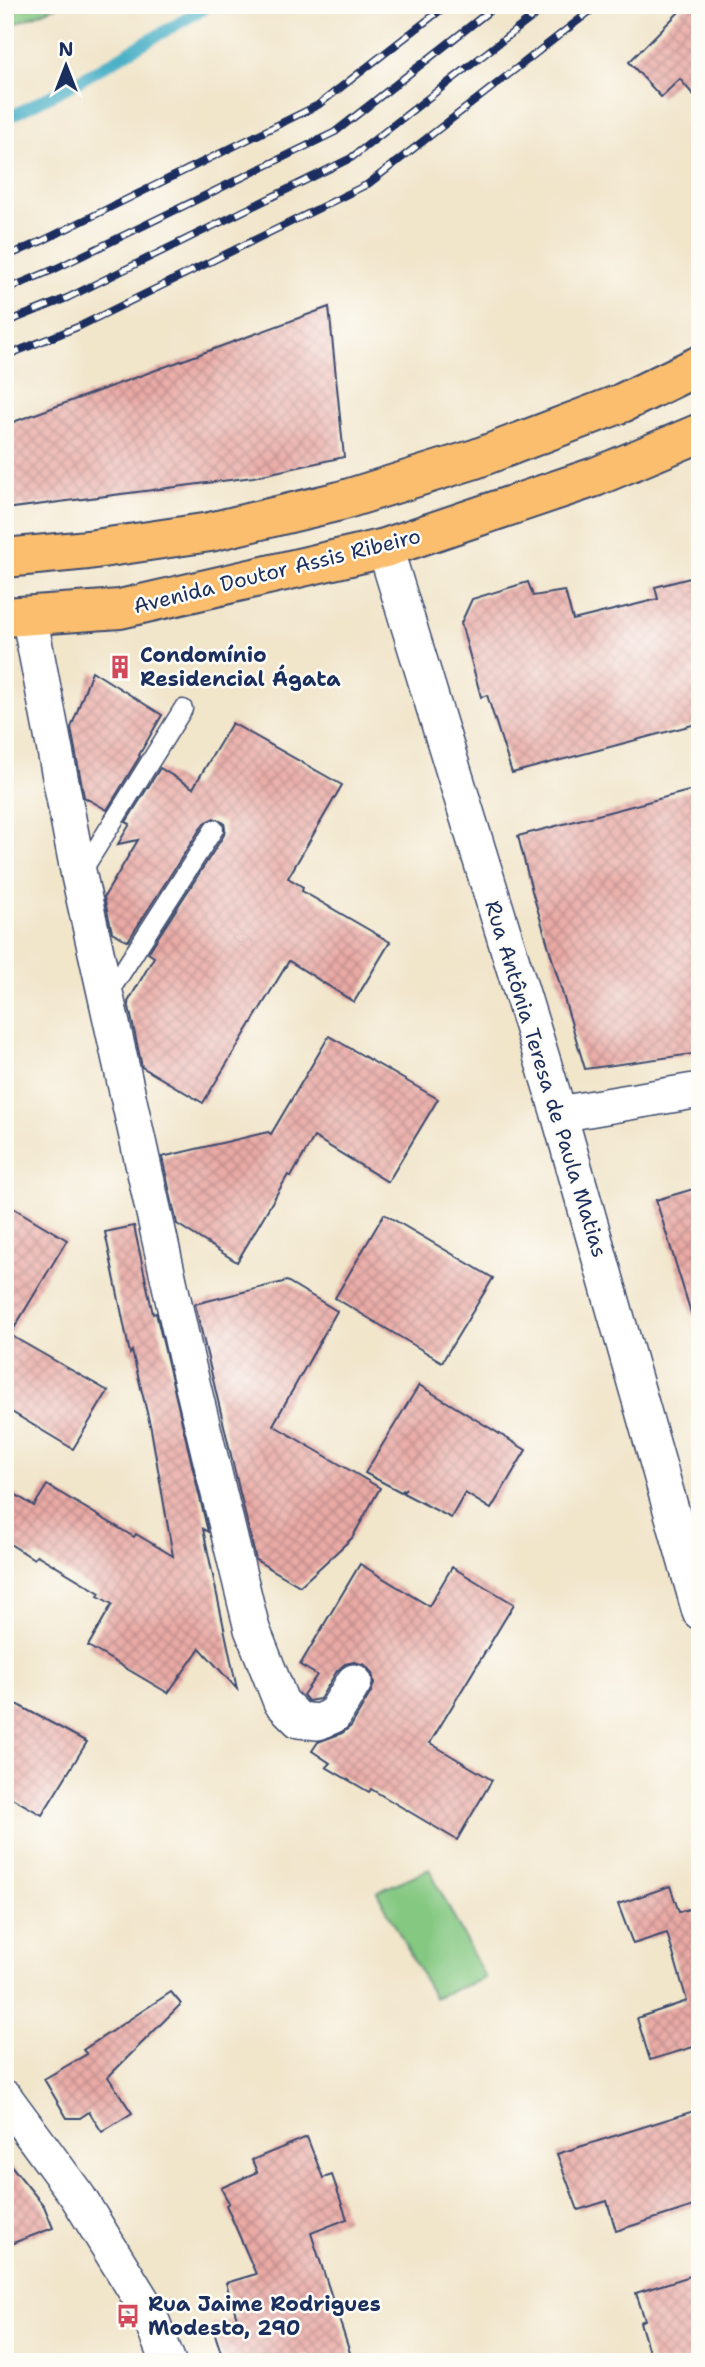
<svg xmlns="http://www.w3.org/2000/svg" width="705" height="2367" font-family="'Shantell Sans',sans-serif">
	<style>
		.grass { fill: #84c881; stroke: #507c70; stroke-width: 2 }
		.lines { fill: none; stroke-linecap: round; stroke-linejoin: round }
		.stream { stroke: #45aec5; stroke-width: 12 }
		.building { fill: url(#building-cross-hatch) }
		.lane-casing { stroke: #3b4a6e; stroke-width: 21 }
		.street-casing { stroke: #3b4a6e; stroke-width: 38 }
		.primary-casing { stroke: #3b4a6e; stroke-width: 42 }
		.lane { stroke: #fff; stroke-width: 18 }
		.street { stroke: #fff; stroke-width: 35 }
		.primary { stroke: #fabe6e; stroke-width: 38 }
		.rail-casing { stroke: #1b2f5e; stroke-width: 8 }
		.rail { stroke: #fdfcf7; stroke-width: 5; stroke-dasharray: 16; stroke-linecap: butt }
		.labels { text-anchor: middle; dominant-baseline: central; stroke-width: 5; stroke-linejoin: round; paint-order: stroke }
		.street-label { font-size: 21px; fill: #1b2f5e; stroke: #fdfcf7 }
		.poi-label { font-size: 21px; font-weight: bold; fill: #1b2f5e; stroke: #fdfcf7; text-anchor: start }
	</style>
	<defs>
		<pattern id="building-cross-hatch" width="8" height="8" patternUnits="userSpaceOnUse" patternTransform="scale(1.75)"><rect width="8" height="8" fill="#eaaaa5"/><path d="M0 0l8 8M0 8l8-8" fill="none" stroke="#bd8b8a"/></pattern>
	</defs>
	<rect width="100%" height="100%" fill="#fdfcf7"/>
	<filter id="ink" filterUnits="userSpaceOnUse"><feTurbulence type="fractalNoise" baseFrequency=".0143" numOctaves="2"/><feDisplacementMap in="SourceGraphic" scale="14" xChannelSelector="R" yChannelSelector="G"/><feConvolveMatrix kernelMatrix="1 2 1 2 8 2 1 2 1" color-interpolation-filters="sRGB"/></filter>
	<filter id="wash" filterUnits="userSpaceOnUse"><feTurbulence type="fractalNoise" baseFrequency=".00686" numOctaves="4" result="noise"/><feDisplacementMap in="SourceGraphic" scale="28" xChannelSelector="R" yChannelSelector="G"/><feGaussianBlur stdDeviation="1.57" result="paint"/><feColorMatrix in="noise" values="0 0 0 0 0 0 0 0 0 0 0 0 0 0 0 0 0 1.4 0 .05"/><feComposite in="paint" operator="in"/></filter>
	<g filter="url(#wash)">
		<rect width="100%" height="100%" fill="#f1e5ca"/>
		<!-- grass -->
		<g class="grass">
			<polygon points="5,5 60,5 5,28"/>
			<polygon points="429,1869 485,1978 434,1998 377,1892"/>
		</g>
		<g class="lines">
			<!-- stream -->
			<polyline class="stream" points="5,119 70,86 210,5"/>
		</g>
		<g id="blocks">
			<!-- building -->
			<g class="building">
				<polygon points="686,5 700,5 700,103 680,79 661,97 629,62"/>
				<polygon points="329,307 344,457 253,477 5,509 5,425"/>
				<polygon points="690,578 692,583 700,581 700,723 512,773 487,695 481,697 461,623 472,599 528,582 533,596 565,591 573,620 658,599 655,587"/>
				<polygon points="92,671 162,715 139,755 140,756 107,810 84,797 71,728"/>
				<polygon points="232,723 342,785 288,878 303,887 302,891 390,942 354,1002 289,961 203,1103 142,1067 128,1002 154,957 148,953 224,835 225,829 224,823 214,818 204,823 128,941 112,932 104,897 138,840 118,844 130,824 126,822 160,768 193,788"/>
				<polygon points="700,788 700,1053 585,1069 532,891 518,836"/>
				<polygon points="329,1036 438,1099 388,1182 314,1137 291,1177 288,1175 237,1262 177,1224 162,1157 268,1132 271,1134"/>
				<polygon points="700,1187 700,1314 692,1316 656,1200"/>
				<polygon points="5,1203 67,1240 10,1335 108,1391 73,1449 5,1408"/>
				<polygon points="384,1214 493,1278 442,1362 335,1298"/>
				<polygon points="134,1226 153,1314 156,1313 208,1532 203,1529 237,1689 200,1648 168,1693 88,1646 112,1604 98,1596 100,1593 37,1555 34,1559 5,1541 5,1488 34,1506 47,1485 134,1537 136,1534 173,1556 151,1429 132,1351 130,1354 105,1232"/>
				<polygon points="287,1281 337,1311 273,1425 380,1488 352,1538 300,1586 256,1560 195,1304"/>
				<polygon points="419,1385 526,1450 491,1509 465,1493 451,1518 403,1493 406,1488 401,1492 365,1473"/>
				<polygon points="360,1564 429,1606 452,1567 514,1604 430,1743 492,1780 457,1840 371,1789 369,1792 326,1767 330,1763 312,1751 318,1742 342,1733 351,1726 371,1692 374,1683 372,1673 365,1665 354,1662 345,1664 337,1671 320,1699 308,1701 303,1695 317,1675 300,1665"/>
				<polygon points="5,1698 87,1742 42,1815 5,1794"/>
				<polygon points="670,1886 679,1912 692,1908 700,1931 700,2045 650,2060 637,2018 687,2001 667,1933 633,1944 618,1904"/>
				<polygon points="171,1992 181,2004 108,2077 132,2113 102,2132 89,2112 80,2118 67,2118 44,2079 87,2054 83,2050"/>
				<polygon points="700,2109 700,2204 616,2231 607,2201 578,2210 557,2154"/>
				<polygon points="307,2137 323,2178 332,2175 347,2219 311,2233 353,2362 312,2362 309,2354 283,2362 224,2362 212,2325 237,2318 226,2283 256,2274 226,2205 229,2203 221,2188 257,2172 252,2160"/>
				<polygon points="5,2158 44,2206 53,2228 5,2246"/>
				<polygon points="700,2273 700,2362 652,2362 640,2322 645,2320 636,2293"/>
			</g>
		</g>
	</g>
	<g filter="url(#ink)">
		<use href="#blocks" fill-opacity="0" stroke="#3b4a6e" stroke-width="2"/>
		<g class="lines">
			<!-- lane casing -->
			<g class="lane-casing">
				<g id="lane">
					<polyline points="81,873 183,709"/>
					<polyline points="108,994 214,829"/>
				</g>
			</g>
			<!-- street casing -->
			<g class="street-casing">
				<g id="street">
					<polyline points="385,548 559,1114 700,1612"/>
					<polyline points="29,615 79,876 106,997 187,1362 252,1629 281,1702 299,1720 318,1722 334,1715 354,1682"/>
					<polyline points="559,1114 700,1090"/>
					<polyline points="5,2098 78,2197 147,2309 168,2362"/>
				</g>
			</g>
			<!-- primary casing -->
			<g class="primary-casing">
				<g id="primary">
					<polyline points="5,558 88,550 210,532 340,501 475,459 622,403 700,365"/>
					<polyline points="5,617 120,609 385,548 595,477 700,433"/>
				</g>
			</g>
			<!-- lane -->
			<use href="#lane" class="lane"/>
			<!-- street -->
			<use href="#street" class="street"/>
			<!-- primary -->
			<use href="#primary" class="primary"/>
			<!-- rail casing -->
			<g class="rail-casing">
				<g id="rail">
					<polyline points="5,257 42,241 318,105 447,5"/>
					<polyline points="5,290 55,269 335,132 497,5"/>
					<polyline points="5,323 67,298 351,158 548,5"/>
					<polyline points="5,356 80,326 368,184 598,5"/>
				</g>
			</g>
			<!-- rail -->
			<use href="#rail" class="rail"/>
		</g>
	</g>
	<!-- icons -->
	<defs>
		<g id="building-bare" transform="scale(1.89)"><path d="M-4-6H4V6H1V3H-1V6H-4ZM-2.5-4.3h1.7v1.8h-1.7ZM.8-4.3h1.7v1.8H.8ZM-2.5-1h1.7V.8h-1.7ZM.8-1h1.7V.8H.8Z" fill="#d1495b" stroke="#fdfcf7" stroke-width="2.5" paint-order="stroke"/></g>
		<g id="bus-bare" transform="scale(1.89)"><path d="M-5-6H5V4H4V6H2V4H-2V6H-4V4H-5ZM-3.5-4V0h7V-4ZM-3.5 1.2v1.5H-2V1.2ZM2 1.2v1.5H3.5V1.2Z" fill="#d1495b" stroke="#fdfcf7" stroke-width="2.5" paint-order="stroke"/></g>
	</defs>
	<g fill-rule="evenodd">
		<use href="#building-bare" x="120" y="667"/>
		<use href="#bus-bare" x="128" y="2316"/>
	</g>
	<g class="labels">
		<!-- street labels -->
		<g class="street-label">
			<text transform="translate(277 571) rotate(-14)">Avenida Doutor Assis Ribeiro</text>
			<text transform="translate(546 1079) rotate(73)">Rua Antônia Teresa de Paula Matias</text>
		</g>
		<!-- poi labels -->
		<g class="poi-label">
			<text x="140" y="655">Condomínio<tspan x="140" dy="24">Residencial Ágata</tspan></text>
			<text x="148" y="2304">Rua Jaime Rodrigues<tspan x="148" dy="24">Modesto, 290</tspan></text>
		</g>
	</g>
	<!-- margin -->
	<rect width="705" height="2367" fill="none" stroke="#fdfcf7" stroke-width="28"/>
	<!-- north arrow -->
	<g transform="translate(66 66)" stroke="#fdfcf7" stroke-width="5" paint-order="stroke">
	<path d="M0-5L12 26L0 18L-12 26Z" fill="#1b2f5e"/>
	<text y="-10" font-size="19" font-weight="bold" text-anchor="middle" fill="#1b2f5e">N</text>
	</g>
</svg>
